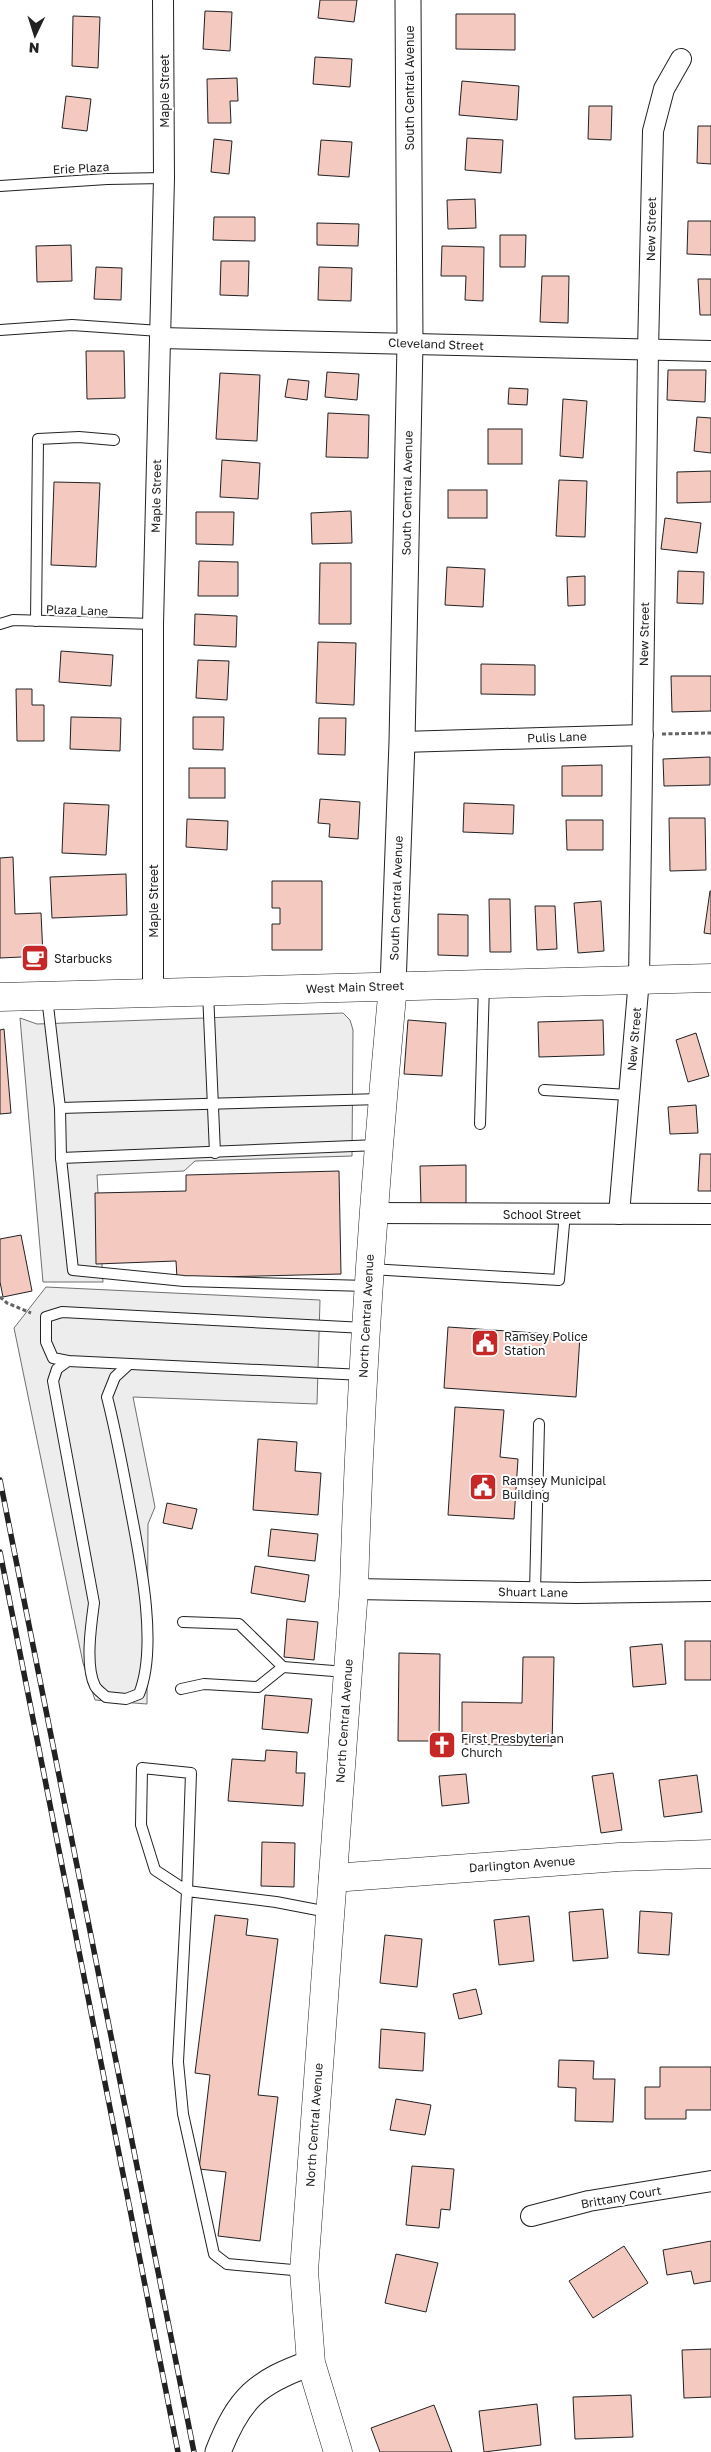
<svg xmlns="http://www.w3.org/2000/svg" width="711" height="2452" font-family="'Golos Text',sans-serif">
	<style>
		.parking { fill: #ededed; stroke: #6f6f6f }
		.building { fill: #f3c9c0; stroke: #222 }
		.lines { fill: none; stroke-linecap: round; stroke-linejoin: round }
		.service-casing { stroke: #222; stroke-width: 12 }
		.minor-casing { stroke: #222; stroke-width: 22 }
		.tertiary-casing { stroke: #222; stroke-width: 27 }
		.secondary-casing { stroke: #222; stroke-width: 29 }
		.primary-casing { stroke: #222; stroke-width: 29 }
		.path { stroke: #646464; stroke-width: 3; stroke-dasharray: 4 2.5; stroke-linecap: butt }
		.service { stroke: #fff; stroke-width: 10 }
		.minor { stroke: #fff; stroke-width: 20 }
		.tertiary { stroke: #fff; stroke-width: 25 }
		.secondary { stroke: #fff; stroke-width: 28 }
		.primary { stroke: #fff; stroke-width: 28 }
		.rail-casing { stroke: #222; stroke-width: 5.5 }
		.rail { stroke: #fff; stroke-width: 4; stroke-dasharray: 11; stroke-linecap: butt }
		.labels { text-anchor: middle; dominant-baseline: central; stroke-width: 4; stroke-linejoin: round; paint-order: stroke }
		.street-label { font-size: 12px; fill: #222; stroke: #fff }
		.poi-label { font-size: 12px; fill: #222; stroke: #fff; text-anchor: start }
	</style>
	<rect width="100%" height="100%" fill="#fff"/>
	<!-- parking -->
	<g class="parking">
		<polygon points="343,1013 350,1020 353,1030 352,1156 195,1161 184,1171 97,1175 103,1282 43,1282 20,1018 37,1024"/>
		<polygon points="46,1287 320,1300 317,1404 133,1397 155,1507 148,1524 147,1704 95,1700 83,1663 14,1328"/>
	</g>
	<!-- building -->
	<g class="building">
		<polygon points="320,0 357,0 354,22 318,18"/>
		<polygon points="205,11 232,12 230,51 203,49"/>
		<polygon points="456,14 515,14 515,50 456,49"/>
		<polygon points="73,16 100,17 98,68 72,66"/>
		<polygon points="315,57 352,59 350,87 313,84"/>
		<polygon points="237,78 238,101 230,101 231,123 208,123 207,79"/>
		<polygon points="462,81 519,86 517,120 459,115"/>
		<polygon points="66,96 91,99 87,131 62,128"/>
		<polygon points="589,106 612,106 611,140 588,139"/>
		<polygon points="698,126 711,126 711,164 697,163"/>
		<polygon points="467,138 503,140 501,173 465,170"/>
		<polygon points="214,139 232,141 229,174 211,172"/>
		<polygon points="321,140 352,142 349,177 318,175"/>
		<polygon points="475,199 476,228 448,229 447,200"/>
		<polygon points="214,217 255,217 255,241 213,240"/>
		<polygon points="688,221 711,221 711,255 687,254"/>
		<polygon points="317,223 359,224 358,246 317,245"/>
		<polygon points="500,235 526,235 525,267 500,267"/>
		<polygon points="71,245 72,281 37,282 36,246"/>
		<polygon points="442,246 484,247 483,301 465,300 466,276 441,276"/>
		<polygon points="221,261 249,261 248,296 220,295"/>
		<polygon points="96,267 122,268 121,300 94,299"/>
		<polygon points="319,267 352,268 351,301 318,300"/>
		<polygon points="542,276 569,276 568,323 540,322"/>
		<polygon points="698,279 711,279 711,315 700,315"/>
		<polygon points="86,351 124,351 125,398 87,399"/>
		<polygon points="668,370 706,370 705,402 667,400"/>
		<polygon points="327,372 359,374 357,400 325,397"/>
		<polygon points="220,373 260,375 257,441 216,439"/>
		<polygon points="288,379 309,381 307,400 285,397"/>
		<polygon points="509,388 528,389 527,405 508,404"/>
		<polygon points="563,399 587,401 583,458 560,456"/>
		<polygon points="328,413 369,415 368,458 326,457"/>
		<polygon points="697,417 711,418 711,453 694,451"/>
		<rect x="488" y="429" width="34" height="35"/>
		<polygon points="222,460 260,463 258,499 220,497"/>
		<polygon points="711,471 711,502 677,503 677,472"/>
		<polygon points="559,480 587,481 585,537 556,536"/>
		<polygon points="54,482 100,483 96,567 51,565"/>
		<rect x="448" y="490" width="39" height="28"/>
		<polygon points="351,511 352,543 312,544 311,513"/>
		<polygon points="196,512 234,512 233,545 196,544"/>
		<polygon points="665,518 701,523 697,553 661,549"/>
		<polygon points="199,561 238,562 238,596 198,596"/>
		<polygon points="320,563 351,563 351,624 319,624"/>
		<polygon points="447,567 485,569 483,607 445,605"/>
		<polygon points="678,571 704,572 703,604 677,603"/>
		<polygon points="585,576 585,605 568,606 567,577"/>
		<polygon points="195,614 237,616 236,647 194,645"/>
		<polygon points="318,642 356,643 354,705 316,703"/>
		<polygon points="61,651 113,655 111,686 59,682"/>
		<polygon points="198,660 229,661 227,700 196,698"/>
		<polygon points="481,664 535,665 535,695 481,694"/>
		<polygon points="671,676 711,676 711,711 672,712"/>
		<polygon points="16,689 32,689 32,705 44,705 44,741 17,741"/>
		<polygon points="71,717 121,718 120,751 70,749"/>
		<polygon points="193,717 224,717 223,750 193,749"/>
		<polygon points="319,718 346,718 345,755 318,754"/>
		<polygon points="710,757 710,785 664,786 663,759"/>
		<polygon points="602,765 602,796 562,796 562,766"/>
		<rect x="189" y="768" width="36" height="30"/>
		<polygon points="320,799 360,802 358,839 329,837 330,824 318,823"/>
		<polygon points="64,803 109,805 106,855 62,853"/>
		<polygon points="464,803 514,805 513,834 463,832"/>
		<polygon points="669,818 705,818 706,870 670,871"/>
		<polygon points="187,819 228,821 227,850 186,847"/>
		<polygon points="566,820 603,820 603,850 567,850"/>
		<polygon points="13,857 15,914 41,913 43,956 0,958 0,858"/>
		<polygon points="126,874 127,915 52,918 50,877"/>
		<polygon points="272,881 322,881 322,950 272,950 272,924 280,924 280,908 272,908"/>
		<polygon points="710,891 711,891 711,934 704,933"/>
		<polygon points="489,899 510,899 511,952 490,952"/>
		<polygon points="601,901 604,951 578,953 574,903"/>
		<polygon points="535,906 555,906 557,949 537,950"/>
		<polygon points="438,914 468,915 468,956 438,955"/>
		<polygon points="408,1020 446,1023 442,1076 404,1074"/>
		<polygon points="603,1020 604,1055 539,1057 538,1022"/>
		<polygon points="4,1029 11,1113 0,1114 0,1030"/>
		<polygon points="696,1033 709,1076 688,1082 676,1040"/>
		<polygon points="696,1105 698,1133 670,1134 668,1107"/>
		<polygon points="700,1154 711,1154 711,1191 698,1191"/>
		<polygon points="466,1165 466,1206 421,1206 420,1166"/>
		<polygon points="339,1171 341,1274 177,1278 176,1261 96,1264 95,1193 186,1191 186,1175"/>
		<polygon points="21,1235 32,1291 3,1297 0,1282 0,1239"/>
		<polygon points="448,1327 580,1336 576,1397 444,1388"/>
		<polygon points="455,1407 504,1410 500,1457 518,1459 514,1519 448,1515"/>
		<polygon points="258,1439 297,1442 295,1471 321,1473 318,1515 253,1510"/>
		<polygon points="167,1503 197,1509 192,1529 163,1523"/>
		<polygon points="271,1529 318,1534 315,1561 268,1556"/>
		<polygon points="255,1566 309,1575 305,1602 251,1593"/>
		<polygon points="287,1619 318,1622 314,1660 284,1657"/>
		<rect x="685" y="1641" width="26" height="39"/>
		<polygon points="662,1644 666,1684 633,1687 630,1647"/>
		<polygon points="399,1653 440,1654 439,1741 398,1741"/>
		<polygon points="523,1657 554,1657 552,1746 462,1744 462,1702 522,1703"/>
		<polygon points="265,1695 312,1699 308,1733 262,1729"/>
		<polygon points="266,1750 297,1752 296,1773 305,1773 303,1806 228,1801 232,1759 265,1761"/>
		<polygon points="613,1773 622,1830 601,1833 592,1776"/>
		<polygon points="466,1774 469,1803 442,1806 439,1776"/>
		<polygon points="697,1775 702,1812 664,1817 659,1780"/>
		<polygon points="262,1842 295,1843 294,1887 261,1886"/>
		<polygon points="603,1909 608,1958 573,1961 569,1912"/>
		<polygon points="640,1911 672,1913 669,1955 638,1953"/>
		<polygon points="215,1915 248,1919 246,1935 278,1939 258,2095 278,2097 260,2241 218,2236 226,2172 199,2169 210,2075 195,2073"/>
		<polygon points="529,1916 534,1961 499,1965 494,1920"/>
		<polygon points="385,1935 422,1939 417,1987 380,1983"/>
		<polygon points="476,1989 482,2014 459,2019 453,1994"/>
		<polygon points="381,2029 425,2033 423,2071 379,2068"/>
		<polygon points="559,2060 594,2061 593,2079 615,2079 613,2122 575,2121 576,2088 558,2087"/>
		<polygon points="660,2067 711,2067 711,2110 686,2110 686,2119 645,2119 645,2087 660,2087"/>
		<polygon points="396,2099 431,2105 425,2135 390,2130"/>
		<polygon points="412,2166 454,2169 450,2210 441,2209 439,2228 406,2225"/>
		<polygon points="711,2241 711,2281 694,2284 691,2271 667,2275 663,2250"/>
		<polygon points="624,2246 648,2283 593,2318 569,2281"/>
		<polygon points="396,2254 438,2263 426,2312 385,2303"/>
		<polygon points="711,2349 711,2397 684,2398 682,2350"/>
		<polygon points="631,2395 633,2437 575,2439 573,2397"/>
		<polygon points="537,2404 541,2445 484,2452 479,2411"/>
		<polygon points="434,2405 452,2452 380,2452 371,2428"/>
	</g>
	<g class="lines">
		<!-- service casing -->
		<g class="service-casing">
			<g id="service">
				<polyline points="0,186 107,179 164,178"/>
				<polyline points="0,330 72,325 160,331"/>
				<polyline points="36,621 38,439 79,437 114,440"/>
				<polyline points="0,624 13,620 153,624"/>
				<polyline points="208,992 215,1153"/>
				<polyline points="47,997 60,1108 61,1158 73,1270 184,1281 368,1286"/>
				<polyline points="544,1090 629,1095"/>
				<polyline points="60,1108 381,1099"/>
				<polyline points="480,1124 484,984"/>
				<polyline points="61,1158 378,1145"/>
				<polyline points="370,1269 559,1280 565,1213"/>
				<path d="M68,1361L57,1369L53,1381L94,1603C91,1625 85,1666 95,1686C97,1690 103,1694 106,1697L126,1699L139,1694C160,1643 137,1545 127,1491C121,1460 115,1428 107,1397L115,1377L128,1365"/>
				<polyline points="363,1375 68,1361 53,1358 46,1342 46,1317 62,1312 365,1328"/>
				<polyline points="535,1592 539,1424"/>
				<polyline points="183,1622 239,1624 283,1667"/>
				<polyline points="181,1689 204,1684 258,1687 283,1667 346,1672"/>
				<polygon points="142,1768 191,1773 187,1891 155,1870 141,1825"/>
				<polyline points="304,2271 227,2264 214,2254 183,2114 178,2062 187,1891 276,1902 328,1912"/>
			</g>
		</g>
		<!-- minor casing -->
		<g class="minor-casing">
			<g id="minor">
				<polyline points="160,338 711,351"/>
				<polyline points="402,742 643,735"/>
				<polyline points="153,993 153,624 164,178 163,0"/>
				<polyline points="373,1213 711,1214"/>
				<polyline points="619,1214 639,979 648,351 653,131 664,89 681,59"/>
				<polyline points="354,1589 577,1593 711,1591"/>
				<polyline points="531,2216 589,2201 711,2181"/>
			</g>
		</g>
		<!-- tertiary casing -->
		<g class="tertiary-casing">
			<g id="tertiary">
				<polyline points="393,986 402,742 410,343 408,0"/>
				<path d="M218,2452C239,2398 257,2382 311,2363"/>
			</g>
		</g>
		<!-- secondary casing -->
		<g class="secondary-casing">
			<g id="secondary">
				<polyline points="333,1878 619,1857 711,1854"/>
				<path d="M338,2452L311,2363L304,2271L354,1589C360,1387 374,1186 393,986"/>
			</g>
		</g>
		<!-- primary casing -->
		<g class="primary-casing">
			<polyline id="primary" points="0,997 711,978"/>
		</g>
		<!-- path -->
		<g class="path">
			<polyline points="662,734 711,733"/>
			<polyline points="0,1297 7,1303 31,1313"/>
		</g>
		<!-- service -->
		<use href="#service" class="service"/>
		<!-- minor -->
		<use href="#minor" class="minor"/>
		<!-- tertiary -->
		<use href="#tertiary" class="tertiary"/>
		<!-- secondary -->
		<use href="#secondary" class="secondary"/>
		<!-- primary -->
		<use href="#primary" class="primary"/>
		<!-- rail casing -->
		<g class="rail-casing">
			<g id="rail">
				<polyline points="0,1480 194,2452"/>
				<polyline points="0,1552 178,2452"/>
			</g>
		</g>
		<!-- rail -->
		<use href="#rail" class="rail"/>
	</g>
	<!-- icons -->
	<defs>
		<g id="cafe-square" transform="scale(1.4375)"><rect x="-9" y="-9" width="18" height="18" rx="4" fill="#c62828" stroke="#fff"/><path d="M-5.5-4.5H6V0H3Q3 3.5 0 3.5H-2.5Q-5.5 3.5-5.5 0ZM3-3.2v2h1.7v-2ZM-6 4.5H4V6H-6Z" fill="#fff"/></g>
		<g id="civic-square" transform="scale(1.4375)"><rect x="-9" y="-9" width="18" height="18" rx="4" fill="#c62828" stroke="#fff"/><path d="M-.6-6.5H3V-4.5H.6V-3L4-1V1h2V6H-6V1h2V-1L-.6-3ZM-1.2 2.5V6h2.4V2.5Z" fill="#fff"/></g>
		<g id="church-square" transform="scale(1.4375)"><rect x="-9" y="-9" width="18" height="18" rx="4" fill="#c62828" stroke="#fff"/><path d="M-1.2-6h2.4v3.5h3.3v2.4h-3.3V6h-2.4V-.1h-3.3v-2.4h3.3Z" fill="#fff"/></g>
	</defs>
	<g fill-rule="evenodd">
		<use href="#cafe-square" x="35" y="958"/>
		<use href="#civic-square" x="485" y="1343"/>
		<use href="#civic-square" x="483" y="1487"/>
		<use href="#church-square" x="442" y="1745"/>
	</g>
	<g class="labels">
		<!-- street labels -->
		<g class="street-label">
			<text transform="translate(409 88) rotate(-90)">South Central Avenue</text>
			<text transform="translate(164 91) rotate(-90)">Maple Street</text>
			<text transform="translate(81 168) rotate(-3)">Erie Plaza</text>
			<text transform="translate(651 229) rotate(-89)">New Street</text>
			<text transform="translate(436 344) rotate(2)">Cleveland Street</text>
			<text transform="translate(407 493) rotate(-89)">South Central Avenue</text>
			<text transform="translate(156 496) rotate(-89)">Maple Street</text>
			<text transform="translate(77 610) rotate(2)">Plaza Lane</text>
			<text transform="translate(644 634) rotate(-89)">New Street</text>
			<text transform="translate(557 737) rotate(-2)">Pulis Lane</text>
			<text transform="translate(396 898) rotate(-88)">South Central Avenue</text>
			<text transform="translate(153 901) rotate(-90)">Maple Street</text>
			<text transform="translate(355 987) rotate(-2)">West Main Street</text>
			<text transform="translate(634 1039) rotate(-85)">New Street</text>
			<text x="542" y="1214">School Street</text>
			<text transform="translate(366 1316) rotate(-87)">North Central Avenue</text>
			<text transform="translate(533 1592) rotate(1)">Shuart Lane</text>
			<text transform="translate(344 1721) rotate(-86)">North Central Avenue</text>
			<text transform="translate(522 1864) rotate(-4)">Darlington Avenue</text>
			<text transform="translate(314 2125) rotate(-86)">North Central Avenue</text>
			<text transform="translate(621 2197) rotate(-10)">Brittany Court</text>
		</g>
		<!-- poi labels -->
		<g class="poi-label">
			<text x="54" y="958">Starbucks</text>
			<text x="504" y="1336">Ramsey Police<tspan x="504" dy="14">Station</tspan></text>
			<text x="502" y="1480">Ramsey Municipal<tspan x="502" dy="14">Building</tspan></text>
			<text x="461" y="1738">First Presbyterian<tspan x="461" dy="14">Church</tspan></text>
		</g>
	</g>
	<!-- north arrow -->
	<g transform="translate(35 35) rotate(184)" stroke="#ffffff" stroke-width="4" paint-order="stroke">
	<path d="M0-4L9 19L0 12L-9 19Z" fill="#222222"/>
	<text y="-8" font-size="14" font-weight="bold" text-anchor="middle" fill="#222222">N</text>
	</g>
</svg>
